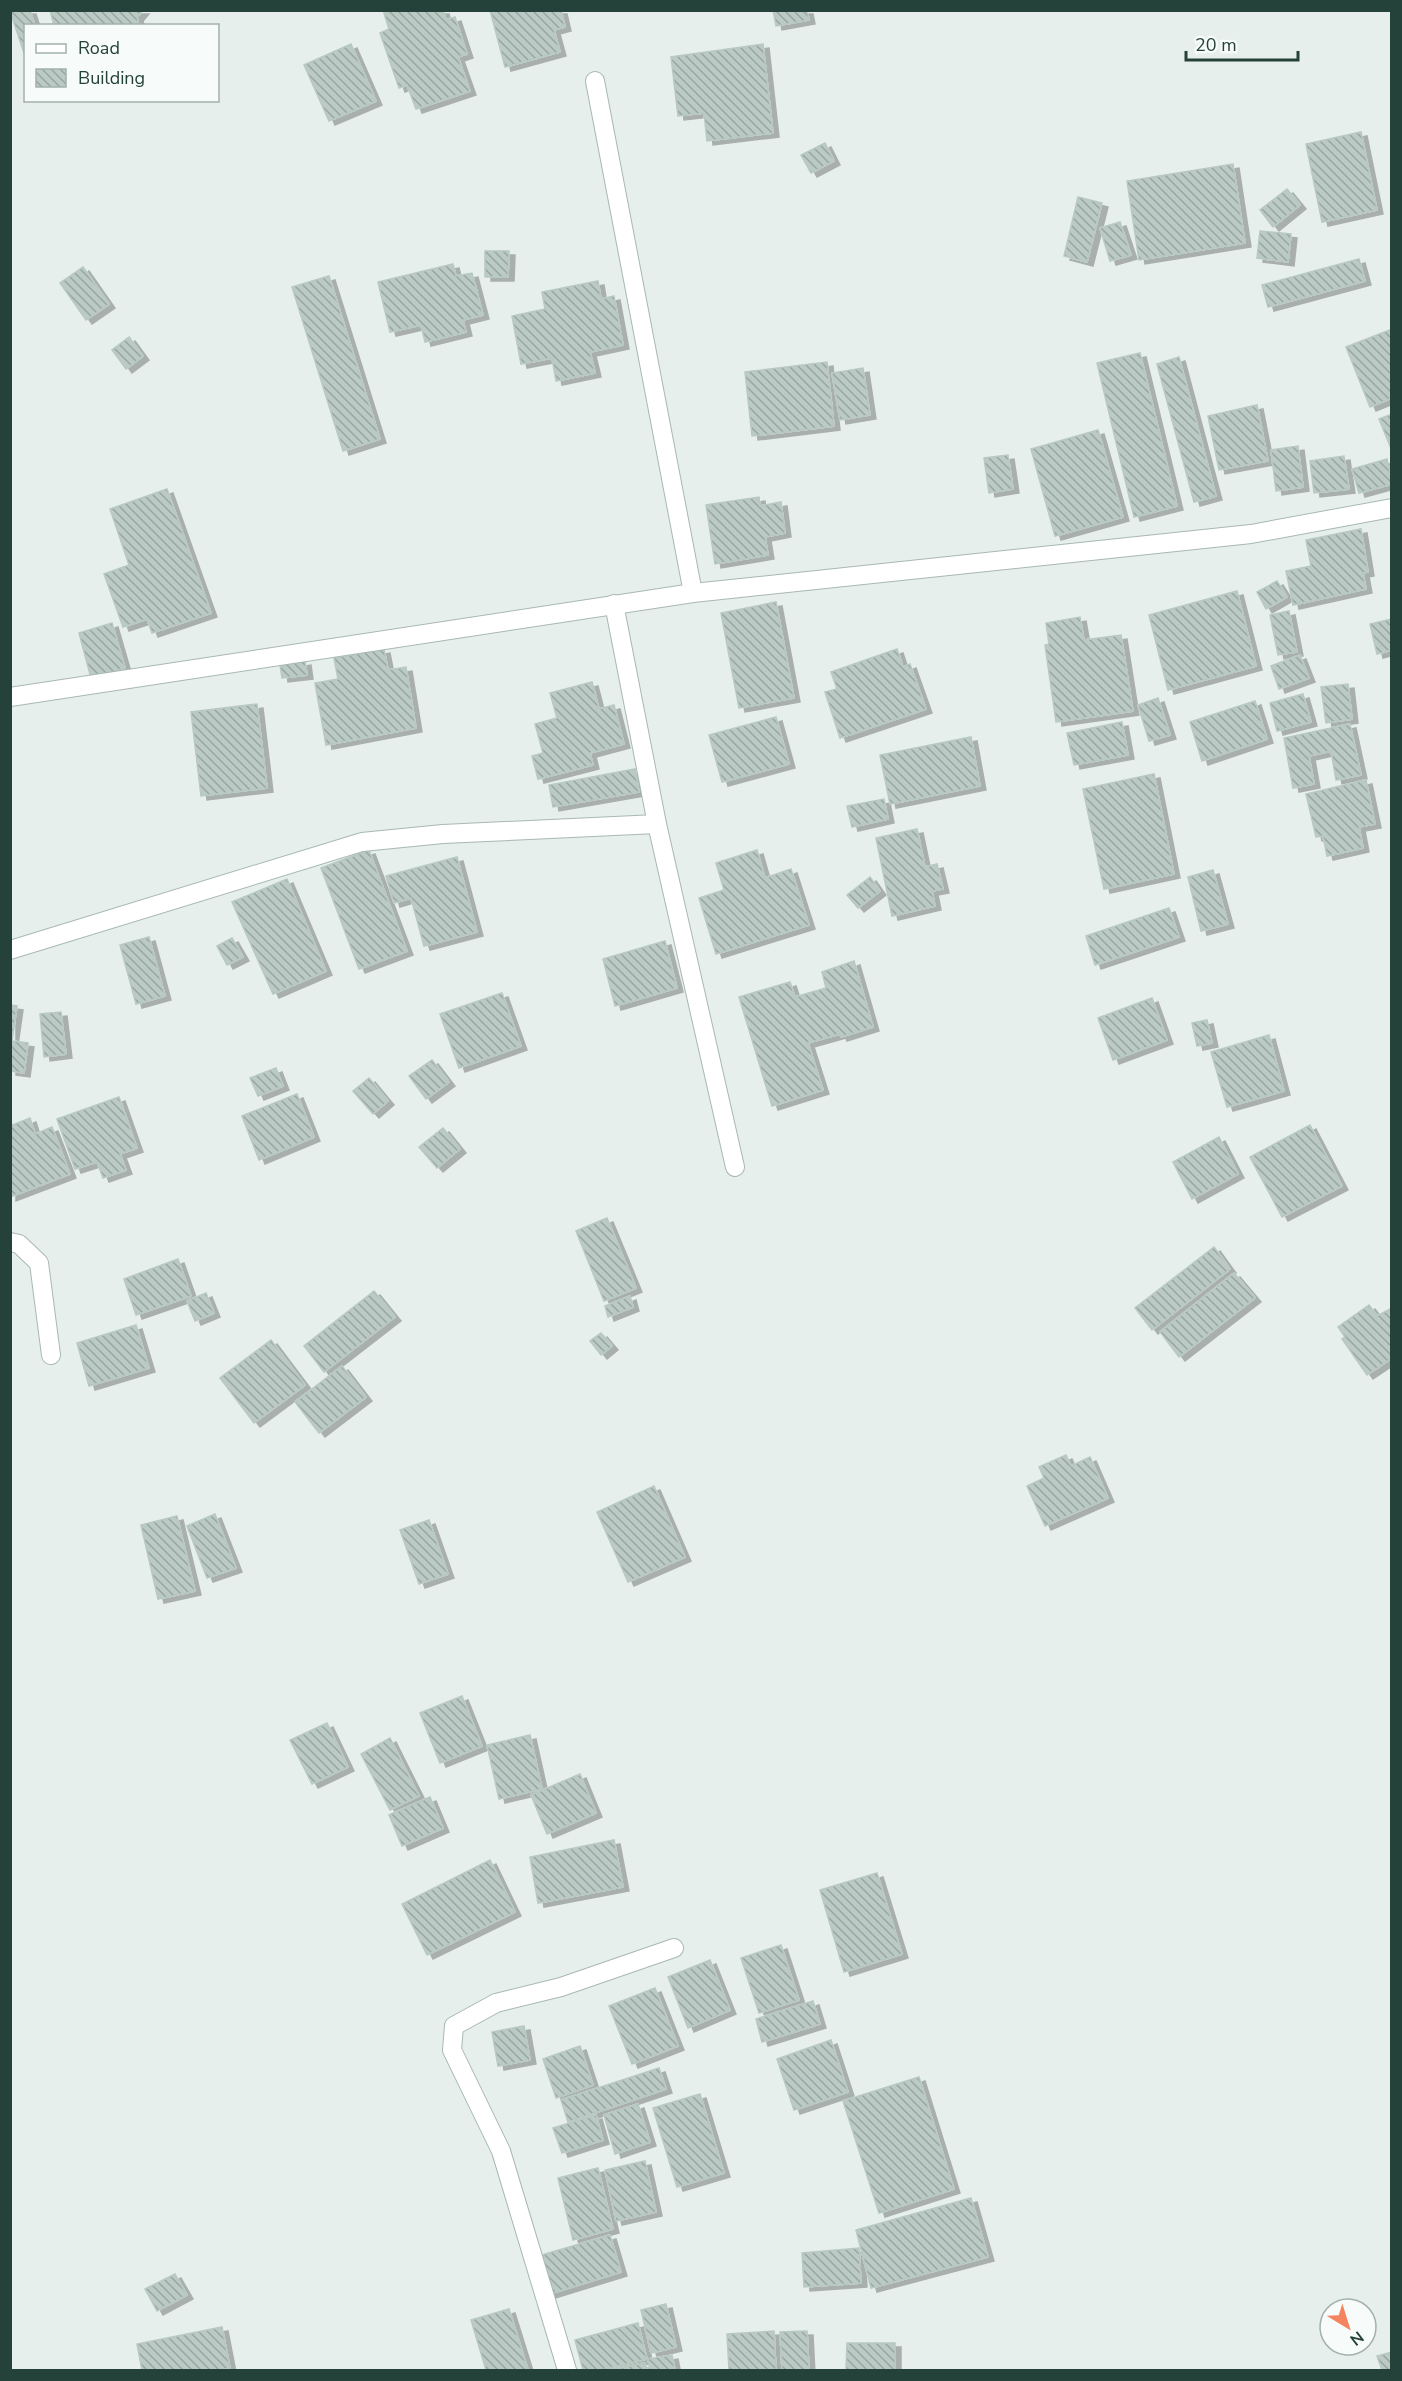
<svg xmlns="http://www.w3.org/2000/svg" width="1402" height="2381" font-family="'Nunito Sans',sans-serif">
	<style>
		.building { fill: url(#building-back-hatch); stroke: #b8c9c2; stroke-width: 1.5; filter: url(#shadow) }
		.lines { fill: none; stroke-linecap: round; stroke-linejoin: round }
		.street-casing { stroke: #a8b8b2; stroke-width: 20 }
		.street { stroke: #fff; stroke-width: 18 }
	</style>
	<defs>
		<pattern id="building-back-hatch" width="6" height="6" patternUnits="userSpaceOnUse" patternTransform="scale(1.5)"><rect width="6" height="6" fill="#bbcac4"/><path d="M-1 5l2 2M0 0l6 6M5-1l2 2" fill="none" stroke="#98a6a0"/></pattern>
		<filter id="shadow"><feDropShadow dx="6" dy="4" stdDeviation="0" flood-color="#0004"/></filter>
	</defs>
	<rect width="100%" height="100%" fill="#e6efeb"/>
	<!-- building -->
	<g class="building">
		<polygon points="13,10 30,10 35,26 26,26 26,59 10,11"/>
		<polygon points="50,10 143,10 137,17 139,26 54,26"/>
		<polygon points="383,10 443,10 446,20 455,17 467,54 458,57 470,91 416,109 407,85 399,88 380,33 389,29"/>
		<polygon points="490,10 561,10 565,27 554,30 560,52 505,67"/>
		<polygon points="773,10 807,10 809,20 776,26"/>
		<polygon points="351,44 376,101 329,121 304,65"/>
		<polygon points="763,44 773,133 707,141 704,113 678,116 671,57"/>
		<polygon points="1361,132 1377,210 1322,222 1306,144"/>
		<polygon points="825,143 834,161 811,173 801,155"/>
		<polygon points="1233,164 1245,243 1139,260 1127,181"/>
		<polygon points="1287,189 1300,205 1273,227 1260,210"/>
		<polygon points="1078,197 1102,203 1087,262 1064,256"/>
		<polygon points="1120,222 1131,255 1110,261 1100,228"/>
		<polygon points="1260,231 1291,234 1288,262 1257,258"/>
		<polygon points="485,251 509,251 508,277 485,277"/>
		<polygon points="1359,259 1365,281 1268,307 1262,285"/>
		<polygon points="453,264 456,276 472,273 483,315 463,320 466,332 425,342 421,325 390,332 378,282"/>
		<polygon points="83,267 109,304 86,320 60,283"/>
		<polygon points="329,276 380,439 343,451 292,287"/>
		<polygon points="598,281 601,299 614,296 623,345 590,352 595,373 556,381 552,358 521,364 512,316 545,309 542,292"/>
		<polygon points="1392,329 1392,398 1370,407 1346,347"/>
		<polygon points="129,337 143,356 126,369 112,350"/>
		<polygon points="1140,353 1177,506 1134,517 1097,363"/>
		<polygon points="1179,357 1216,496 1194,502 1157,364"/>
		<polygon points="827,362 834,426 752,436 745,372"/>
		<polygon points="863,368 870,415 840,420 832,373"/>
		<polygon points="1257,405 1268,461 1219,470 1208,416"/>
		<polygon points="1392,414 1392,451 1379,419"/>
		<polygon points="1098,430 1123,517 1055,536 1031,449"/>
		<polygon points="1298,446 1303,487 1276,491 1271,450"/>
		<polygon points="1008,455 1013,489 989,493 984,458"/>
		<polygon points="1344,456 1349,489 1314,493 1310,461"/>
		<polygon points="1387,459 1392,484 1359,493 1352,469"/>
		<polygon points="167,489 211,613 152,633 147,619 123,627 104,574 129,565 110,509"/>
		<polygon points="759,497 760,506 781,502 785,533 765,537 768,555 715,564 706,505"/>
		<polygon points="1361,529 1368,572 1363,573 1366,589 1293,605 1286,571 1311,566 1306,540"/>
		<polygon points="1277,581 1287,597 1266,609 1257,592"/>
		<polygon points="1237,591 1256,666 1168,690 1149,615"/>
		<polygon points="776,602 794,698 739,708 721,613"/>
		<polygon points="1289,611 1297,652 1278,655 1270,615"/>
		<polygon points="1080,617 1084,640 1121,635 1133,711 1056,722 1045,645 1049,644 1046,623"/>
		<polygon points="1392,619 1392,650 1377,654 1370,624"/>
		<polygon points="112,623 125,668 91,678 79,633"/>
		<polygon points="384,649 388,670 406,667 416,728 326,745 315,683 338,679 334,658"/>
		<polygon points="897,649 903,667 910,664 926,709 840,738 825,692 837,689 831,672"/>
		<polygon points="1300,655 1309,678 1279,689 1271,666"/>
		<polygon points="305,661 307,675 282,678 280,665"/>
		<polygon points="592,682 599,709 614,705 624,744 590,753 593,765 538,779 532,756 543,753 535,724 557,718 550,693"/>
		<polygon points="1348,684 1352,719 1326,723 1321,687"/>
		<polygon points="1303,694 1311,722 1277,731 1270,703"/>
		<polygon points="1158,698 1170,735 1149,741 1138,705"/>
		<polygon points="1255,701 1267,739 1202,761 1190,722"/>
		<polygon points="257,704 267,788 201,796 191,712"/>
		<polygon points="776,717 789,764 722,782 709,735"/>
		<polygon points="1122,722 1128,755 1074,765 1067,733"/>
		<polygon points="1350,724 1361,775 1336,780 1331,751 1309,756 1314,784 1293,788 1284,738"/>
		<polygon points="971,737 980,786 890,804 880,755"/>
		<polygon points="635,769 639,792 553,807 549,785"/>
		<polygon points="1154,774 1174,874 1104,889 1083,789"/>
		<polygon points="1366,780 1375,824 1359,827 1363,848 1327,856 1323,836 1316,837 1306,794"/>
		<polygon points="884,799 888,819 852,827 847,806"/>
		<polygon points="917,829 925,867 937,864 943,889 932,891 935,906 892,916 876,838"/>
		<polygon points="369,850 407,951 359,969 321,868"/>
		<polygon points="757,850 765,878 791,869 809,925 716,954 699,898 724,890 716,863"/>
		<polygon points="457,857 477,932 424,946 411,898 394,903 386,876"/>
		<polygon points="1213,870 1228,924 1201,931 1188,877"/>
		<polygon points="870,877 880,891 858,908 847,895"/>
		<polygon points="287,879 326,971 273,994 232,902"/>
		<polygon points="1169,908 1179,937 1095,965 1086,936"/>
		<polygon points="149,937 165,996 136,1004 120,945"/>
		<polygon points="232,938 243,957 227,965 217,946"/>
		<polygon points="665,941 677,988 615,1006 603,959"/>
		<polygon points="854,961 873,1027 841,1037 840,1034 808,1043 823,1090 772,1106 739,997 790,982 795,997 826,988 822,972"/>
		<polygon points="502,993 521,1046 459,1068 440,1014"/>
		<polygon points="1152,998 1167,1040 1113,1060 1098,1018"/>
		<polygon points="10,1005 17,1006 12,1041 28,1043 24,1073 10,1071"/>
		<polygon points="61,1012 66,1054 44,1057 40,1014"/>
		<polygon points="1207,1020 1212,1043 1197,1046 1192,1023"/>
		<polygon points="1269,1035 1284,1091 1227,1107 1211,1052"/>
		<polygon points="432,1060 449,1082 426,1099 409,1076"/>
		<polygon points="276,1068 283,1086 258,1096 250,1078"/>
		<polygon points="369,1078 388,1101 373,1114 353,1091"/>
		<polygon points="297,1094 314,1137 259,1160 242,1116"/>
		<polygon points="119,1097 137,1148 120,1154 126,1170 103,1178 97,1162 75,1169 57,1119"/>
		<polygon points="30,1118 35,1134 52,1127 70,1174 10,1197 10,1126"/>
		<polygon points="1310,1125 1342,1186 1282,1217 1250,1157"/>
		<polygon points="443,1128 460,1149 437,1168 419,1147"/>
		<polygon points="1219,1137 1238,1174 1192,1199 1173,1162"/>
		<polygon points="607,1218 636,1288 604,1301 576,1231"/>
		<polygon points="1214,1247 1230,1269 1152,1330 1135,1308"/>
		<polygon points="178,1259 191,1296 136,1315 124,1279"/>
		<polygon points="1234,1273 1255,1298 1179,1357 1160,1332"/>
		<polygon points="374,1291 395,1317 324,1372 304,1346"/>
		<polygon points="206,1293 214,1313 195,1321 187,1301"/>
		<polygon points="630,1296 633,1307 608,1317 605,1306"/>
		<polygon points="1369,1305 1377,1316 1392,1308 1392,1358 1367,1375 1342,1339 1345,1337 1338,1327"/>
		<polygon points="136,1325 149,1368 89,1386 77,1343"/>
		<polygon points="601,1333 612,1346 601,1355 590,1341"/>
		<polygon points="271,1340 305,1385 254,1423 220,1378"/>
		<polygon points="342,1366 366,1397 319,1433 295,1402"/>
		<polygon points="1066,1455 1071,1466 1090,1457 1108,1498 1045,1526 1027,1486 1044,1478 1039,1467"/>
		<polygon points="654,1486 685,1557 628,1582 597,1512"/>
		<polygon points="215,1514 236,1568 207,1578 187,1526"/>
		<polygon points="177,1516 195,1591 158,1599 141,1525"/>
		<polygon points="429,1520 448,1574 419,1584 400,1530"/>
		<polygon points="462,1696 482,1746 440,1763 420,1713"/>
		<polygon points="327,1723 348,1767 312,1784 290,1740"/>
		<polygon points="530,1735 542,1789 499,1799 487,1745"/>
		<polygon points="390,1738 419,1796 390,1810 361,1754"/>
		<polygon points="580,1774 596,1813 547,1834 531,1795"/>
		<polygon points="430,1797 443,1828 402,1846 389,1815"/>
		<polygon points="614,1840 623,1887 538,1903 530,1857"/>
		<polygon points="490,1860 515,1912 427,1955 402,1904"/>
		<polygon points="877,1873 902,1954 844,1972 820,1890"/>
		<polygon points="781,1945 799,2000 759,2013 741,1958"/>
		<polygon points="710,1960 730,2010 688,2028 668,1977"/>
		<polygon points="655,1988 678,2046 632,2064 609,2006"/>
		<polygon points="813,2001 820,2024 762,2042 756,2019"/>
		<polygon points="524,2026 530,2060 498,2066 492,2032"/>
		<polygon points="831,2040 848,2092 794,2110 777,2059"/>
		<polygon points="580,2046 593,2085 556,2098 543,2059"/>
		<polygon points="659,2068 666,2089 568,2122 561,2100"/>
		<polygon points="919,2077 954,2189 879,2213 843,2101"/>
		<polygon points="700,2094 724,2173 677,2187 653,2108"/>
		<polygon points="638,2104 650,2142 615,2154 604,2115"/>
		<polygon points="596,2115 603,2140 562,2153 553,2128"/>
		<polygon points="645,2161 656,2212 616,2221 605,2170"/>
		<polygon points="598,2168 613,2229 573,2240 558,2178"/>
		<polygon points="971,2198 988,2257 871,2288 856,2230"/>
		<polygon points="610,2235 621,2272 546,2295 535,2257"/>
		<polygon points="859,2248 861,2283 804,2287 802,2253"/>
		<polygon points="175,2274 187,2295 157,2311 145,2289"/>
		<polygon points="666,2304 676,2347 651,2353 641,2310"/>
		<polygon points="509,2309 528,2370 486,2370 471,2320"/>
		<polygon points="638,2323 647,2359 602,2370 583,2370 575,2340"/>
		<polygon points="222,2327 230,2368 216,2370 142,2370 137,2344"/>
		<polygon points="774,2331 776,2370 729,2370 727,2334"/>
		<polygon points="807,2331 809,2370 782,2370 780,2332"/>
		<polygon points="847,2343 895,2343 895,2370 846,2370"/>
		<polygon points="1392,2352 1392,2370 1382,2370 1377,2356"/>
		<polygon points="672,2355 675,2370 650,2370 648,2359"/>
		<polygon points="645,2363 647,2370 613,2370 616,2369"/>
	</g>
	<g class="lines">
		<!-- street casing -->
		<g class="street-casing">
			<g id="street">
				<polyline points="595,81 693,593"/>
				<polyline points="614,604 657,824 735,1167"/>
				<polyline points="10,697 693,593 1251,534 1392,508"/>
				<polyline points="10,950 362,842 443,834 657,824"/>
				<polyline points="10,1242 19,1244 39,1263 51,1355"/>
				<polyline points="567,2370 501,2151 452,2050 454,2026 496,2003 561,1987 674,1948"/>
			</g>
		</g>
		<!-- street -->
		<use href="#street" class="street"/>
	</g>
	<!-- border -->
	<rect width="1402" height="2381" fill="none" stroke="#24423a" stroke-width="24"/>
	<!-- legend -->
	<rect x="24" y="24" width="195" height="78" fill="#f7fbf9" stroke="#a3b1ad" stroke-width="1.5"/>
	<rect x="36" y="44" width="30" height="9" fill="#ffffff" stroke="#a3b1ad" stroke-width="1.5"/>
	<text x="78" y="54" font-size="18" fill="#24423a">Road</text>
	<rect x="36" y="69" width="30" height="18" fill="url(#building-back-hatch)" stroke="#a3b1ad" stroke-width="1.5"/>
	<text x="78" y="84" font-size="18" fill="#24423a">Building</text>
	<!-- north arrow -->
	<g transform="translate(1348 2327) rotate(142)"><circle r="28" fill="#f7fbf9" stroke="#a3b1ad" stroke-width="1.5"/>
	<path d="M0-4.5L10 22L0 15L-10 22Z" fill="#f4845f"/>
	<text y="-9" font-size="16" font-weight="bold" text-anchor="middle" fill="#24423a">N</text>
	</g>
	<!-- scale -->
	<path d="M1186 51v9h112v-9" fill="none" stroke="#24423a" stroke-width="3"/>
	<text x="1195" y="51" font-size="18" fill="#24423a" stroke="#f7fbf9" stroke-width="4.5" paint-order="stroke">20 m</text>
</svg>
